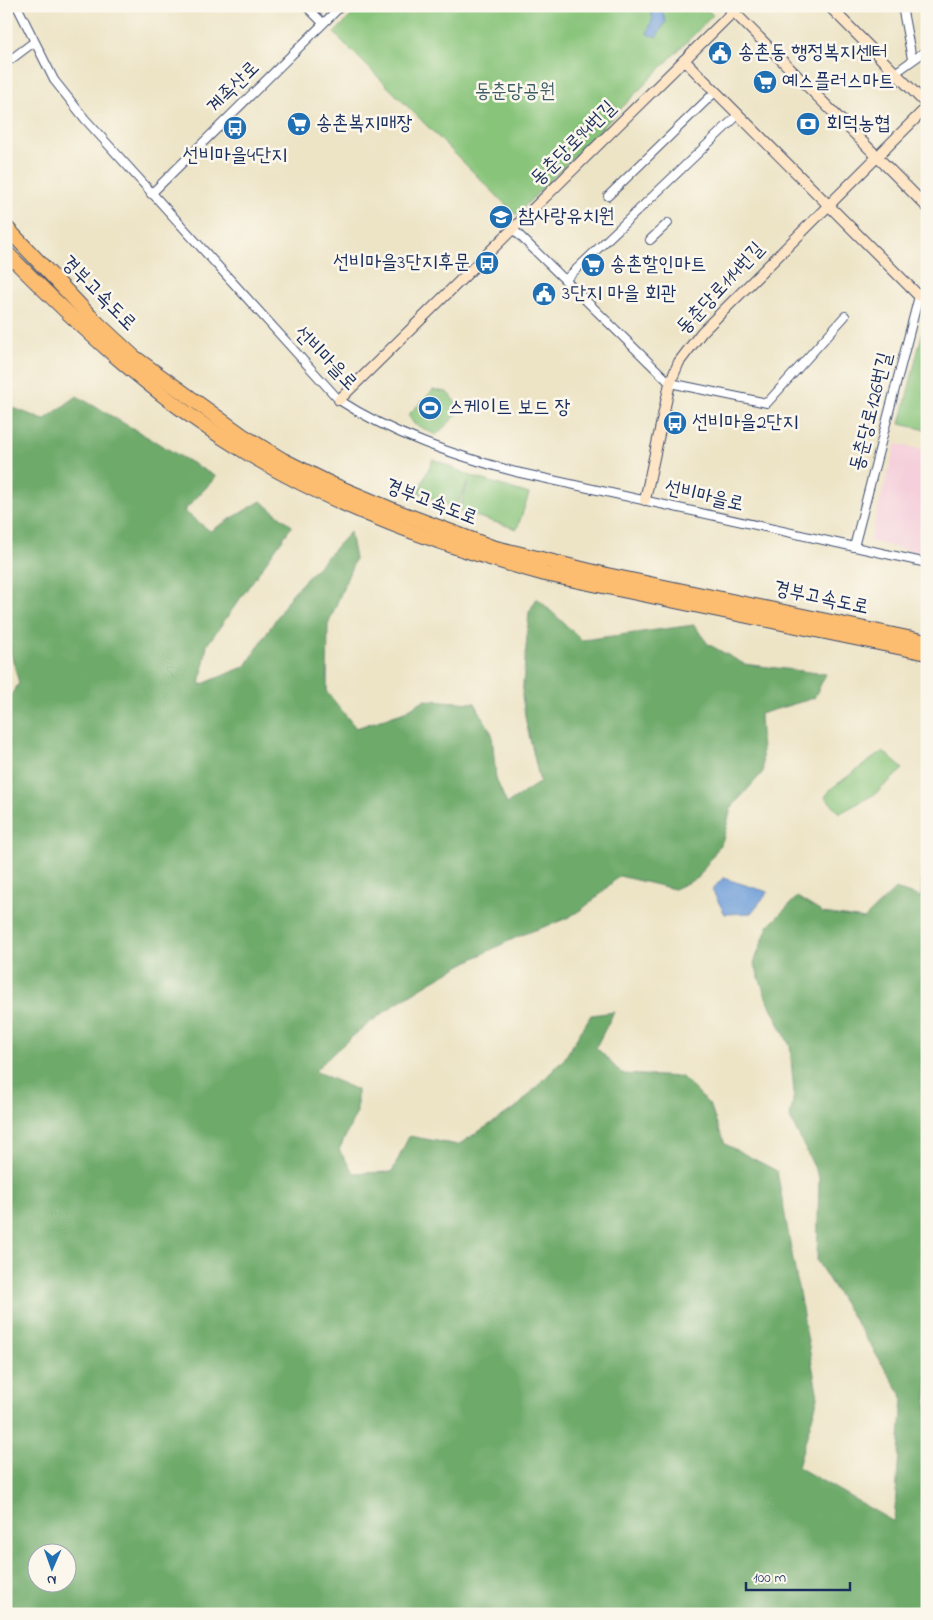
<svg xmlns="http://www.w3.org/2000/svg" width="933" height="1620" font-family="'Indie Flower','Poor Story',sans-serif">
	<style>
		.built { fill: #f5cfdb }
		.green { fill: #88c47a; stroke: #527a6c }
		.forest { fill: #6eaa6a; stroke: #446c64; fill-rule: evenodd }
		.water { fill: #6f9fd9; stroke: #45679c }
		.lines { fill: none; stroke-linecap: round; stroke-linejoin: round }
		.street-casing { stroke: #3a4a6e; stroke-width: 10 }
		.secondary-casing { stroke: #3a4a6e; stroke-width: 12 }
		.highway-casing { stroke: #3a4a6e; stroke-width: 16 }
		.street { stroke: #fff; stroke-width: 8 }
		.secondary { stroke: #fee5c5; stroke-width: 10 }
		.highway { stroke: #fcbd6f; stroke-width: 14 }
		.labels { text-anchor: middle; dominant-baseline: central; stroke-width: 5; stroke-linejoin: round; paint-order: stroke }
		.poi-label { font-size: 20px; fill: #1b2f5e; stroke: #fbf7ec; text-anchor: start }
		.street-label { font-size: 20px; fill: #1b2f5e; stroke: #fbf7ec }
		.park-label { font-size: 20px; fill: #3c5c66; stroke: #fbf7ec }
	</style>
	<rect width="100%" height="100%" fill="#fbf7ec"/>
	<filter id="ink" filterUnits="userSpaceOnUse"><feTurbulence type="fractalNoise" baseFrequency=".02" numOctaves="2"/><feDisplacementMap in="SourceGraphic" scale="10" xChannelSelector="R" yChannelSelector="G"/><feConvolveMatrix kernelMatrix="1 2 1 2 8 2 1 2 1" color-interpolation-filters="sRGB"/></filter>
	<filter id="wash" filterUnits="userSpaceOnUse"><feTurbulence type="fractalNoise" baseFrequency=".0096" numOctaves="4" result="noise"/><feDisplacementMap in="SourceGraphic" scale="20" xChannelSelector="R" yChannelSelector="G"/><feGaussianBlur stdDeviation="1.12" result="paint"/><feColorMatrix in="noise" values="0 0 0 0 0 0 0 0 0 0 0 0 0 0 0 0 0 1.4 0 .05"/><feComposite in="paint" operator="in"/></filter>
	<g filter="url(#wash)">
		<rect width="100%" height="100%" fill="#ede4c6"/>
		<!-- built -->
		<polygon class="built" points="896,444 927,450 927,555 869,541"/>
		<!-- green -->
		<g class="green">
			<polygon points="361,6 703,6 713,15 516,215 334,33"/>
			<polygon points="927,314 927,430 900,424"/>
			<polygon points="433,390 447,392 462,410 436,435 414,424 408,415"/>
			<polygon points="433,459 471,476 529,494 517,529 459,511 468,482 456,509 418,492"/>
			<polygon points="883,751 903,769 875,794 840,813 825,797 832,788"/>
		</g>
		<!-- forest -->
		<path class="forest" d="M77,396L216,477L184,511L210,531L261,501L292,526L207,645L200,685L246,666L291,595L350,532L355,559L328,625L327,692L356,728L402,713L424,700L475,703L492,734L496,779L507,804L540,782L526,722L522,696L529,612L537,598L582,640L694,625L708,644L744,664L826,674L814,698L760,714L763,772L731,808L723,840L698,878L674,889L619,876C603,891 588,907 569,917C551,926 531,930 513,939C438,975 374,1011 315,1071L357,1090V1112L339,1150L354,1173L392,1172L409,1136L458,1145L518,1106L564,1059L591,1015L614,1012L596,1047L622,1074L682,1077L709,1104L725,1144L777,1171L818,1397L798,1467L894,1522L903,1397L817,1261L819,1177L790,1118L794,1094L790,1046L766,997L754,963L768,926L797,897L823,913L864,919L895,889L921,897L923,869L927,870V1614H6V702L19,683L6,636V416L14,408L44,420ZM38,1552H68V1582H38Z"/>
		<!-- water -->
		<g class="water">
			<polygon points="648,6 660,6 666,22 656,37 647,34 653,18"/>
			<polygon points="723,878 768,892 751,913 725,914 712,890"/>
		</g>
	</g>
	<g filter="url(#ink)">
		<g class="lines">
			<!-- street casing -->
			<g class="street-casing">
				<g id="street">
					<path d="M17,6L54,80L85,119L339,400C393,435 454,455 516,472L927,563"/>
					<polyline points="306,6 323,23"/>
					<polyline points="902,6 912,59"/>
					<polyline points="6,63 34,42"/>
					<polyline points="895,73 927,50"/>
					<polyline points="151,194 341,6"/>
					<polyline points="608,196 715,92"/>
					<polyline points="513,229 670,383 767,403 845,316"/>
					<polyline points="650,240 668,223"/>
					<polyline points="565,280 738,115"/>
					<polyline points="854,547 919,296 927,289"/>
				</g>
			</g>
			<!-- secondary casing -->
			<g class="secondary-casing">
				<g id="secondary">
					<polyline points="728,6 927,207"/>
					<polyline points="829,6 927,105"/>
					<polyline points="684,60 919,296"/>
					<polyline points="339,400 739,6"/>
					<polyline points="645,500 670,383 679,362 702,332 927,107"/>
				</g>
			</g>
			<!-- highway casing -->
			<g class="highway-casing">
				<g id="highway">
					<polyline points="6,227 91,317 134,357 242,435 283,460 331,484 393,510 492,547 607,575 927,642"/>
					<path d="M6,252C77,324 150,393 236,446C330,506 438,545 545,574L927,653"/>
				</g>
			</g>
			<!-- street -->
			<use href="#street" class="street"/>
			<!-- secondary -->
			<use href="#secondary" class="secondary"/>
			<!-- highway -->
			<use href="#highway" class="highway"/>
		</g>
	</g>
	<!-- icons -->
	<defs>
		<g id="civic-disc" transform="scale(1.25)"><circle r="9.5" fill="#1f6fb2" stroke="#fbf7ec"/><path d="M-.6-6.5H3V-4.5H.6V-3L4-1V1h2V6H-6V1h2V-1L-.6-3ZM-1.2 2.5V6h2.4V2.5Z" fill="#fff"/></g>
		<g id="supermarket-disc" transform="scale(1.25)"><circle r="9.5" fill="#1f6fb2" stroke="#fbf7ec"/><path d="M-6-5.5h2.5l.6 2H6L4.5 2H-2.5L-4.4-4H-6ZM-1.5 3.2a1.3 1.3 0 1 0 .1 0ZM3 3.2a1.3 1.3 0 1 0 .1 0Z" fill="#fff"/></g>
		<g id="bank-disc" transform="scale(1.25)"><circle r="9.5" fill="#1f6fb2" stroke="#fbf7ec"/><path d="M-6-4H6V4H-6ZM0-2.3a2.3 2.3 0 1 0 0 4.6a2.3 2.3 0 1 0 0-4.6Z" fill="#fff"/></g>
		<g id="bus-disc" transform="scale(1.25)"><circle r="9.5" fill="#1f6fb2" stroke="#fbf7ec"/><path d="M-5-6H5V4H4V6H2V4H-2V6H-4V4H-5ZM-3.5-4V0h7V-4ZM-3.5 1.2v1.5H-2V1.2ZM2 1.2v1.5H3.5V1.2Z" fill="#fff"/></g>
		<g id="school-disc" transform="scale(1.25)"><circle r="9.5" fill="#1f6fb2" stroke="#fbf7ec"/><path d="M0-5L7-2L0 1L-7-2ZM-4 1L0 2.5L4 1V4Q0 6-4 4Z" fill="#fff"/></g>
		<g id="stadium-disc" transform="scale(1.25)"><circle r="9.5" fill="#1f6fb2" stroke="#fbf7ec"/><path d="M0-5a6.5 5 0 1 0 0 10a6.5 5 0 1 0 0-10ZM-3.5-1.8h7v3.6h-7Z" fill="#fff"/></g>
	</defs>
	<g fill-rule="evenodd">
		<use href="#civic-disc" x="720" y="53"/>
		<use href="#supermarket-disc" x="765" y="82"/>
		<use href="#supermarket-disc" x="299" y="124"/>
		<use href="#bank-disc" x="808" y="124"/>
		<use href="#bus-disc" x="235" y="128"/>
		<use href="#school-disc" x="501" y="217"/>
		<use href="#bus-disc" x="487" y="263"/>
		<use href="#supermarket-disc" x="593" y="265"/>
		<use href="#civic-disc" x="544" y="294"/>
		<use href="#stadium-disc" x="430" y="408"/>
		<use href="#bus-disc" x="675" y="423"/>
	</g>
	<g class="labels">
		<!-- poi labels -->
		<g class="poi-label">
			<text x="738" y="53">송촌동 행정복지센터</text>
			<text x="782" y="82">예스플러스마트</text>
			<text x="316" y="124">송촌복지매장</text>
			<text x="826" y="124">회덕농협</text>
			<text x="235" y="156" text-anchor="middle">선비마을4단지</text>
			<text x="518" y="217">참사랑유치원</text>
			<text x="470" y="263" text-anchor="end">선비마을3단지후문</text>
			<text x="610" y="265">송촌할인마트</text>
			<text x="562" y="294">3단지 마을 회관</text>
			<text x="448" y="408">스케이트 보드 장</text>
			<text x="692" y="423">선비마을2단지</text>
		</g>
		<!-- street labels -->
		<g class="street-label">
			<text transform="translate(234 88) rotate(-45)">계족산로</text>
			<text transform="translate(574 144) rotate(-45)">동춘당로94번길</text>
			<text transform="translate(721 289) rotate(-47)">동춘당로114번길</text>
			<text transform="translate(98 294) rotate(45)">경부고속도로</text>
			<text transform="translate(325 359) rotate(46)">선비마을로</text>
			<text transform="translate(872 412) rotate(-76)">동춘당로126번길</text>
			<text transform="translate(704 497) rotate(13)">선비마을로</text>
			<text transform="translate(431 503) rotate(21)">경부고속도로</text>
			<text transform="translate(821 599) rotate(12)">경부고속도로</text>
		</g>
		<!-- park labels -->
		<g class="park-label">
			<text x="515" y="92">동춘당공원</text>
		</g>
	</g>
	<!-- margin -->
	<rect width="933" height="1620" fill="none" stroke="#fbf7ec" stroke-width="25"/>
	<!-- north arrow -->
	<g transform="translate(52 1568) rotate(182)"><circle r="24" fill="#fbf7ec" stroke="#a1a7b3"/>
	<path d="M0-4L9 19L0 12L-9 19Z" fill="#1f6fb2"/>
	<text y="-8" font-size="14" font-weight="bold" text-anchor="middle" fill="#1b2f5e">N</text>
	</g>
	<!-- scale -->
	<path d="M746 1582v8h104v-8" fill="none" stroke="#1b2f5e" stroke-width="2.5"/>
	<text x="753" y="1582" font-size="15" fill="#1b2f5e" stroke="#fbf7ec" stroke-width="4" paint-order="stroke">100 m</text>
</svg>
